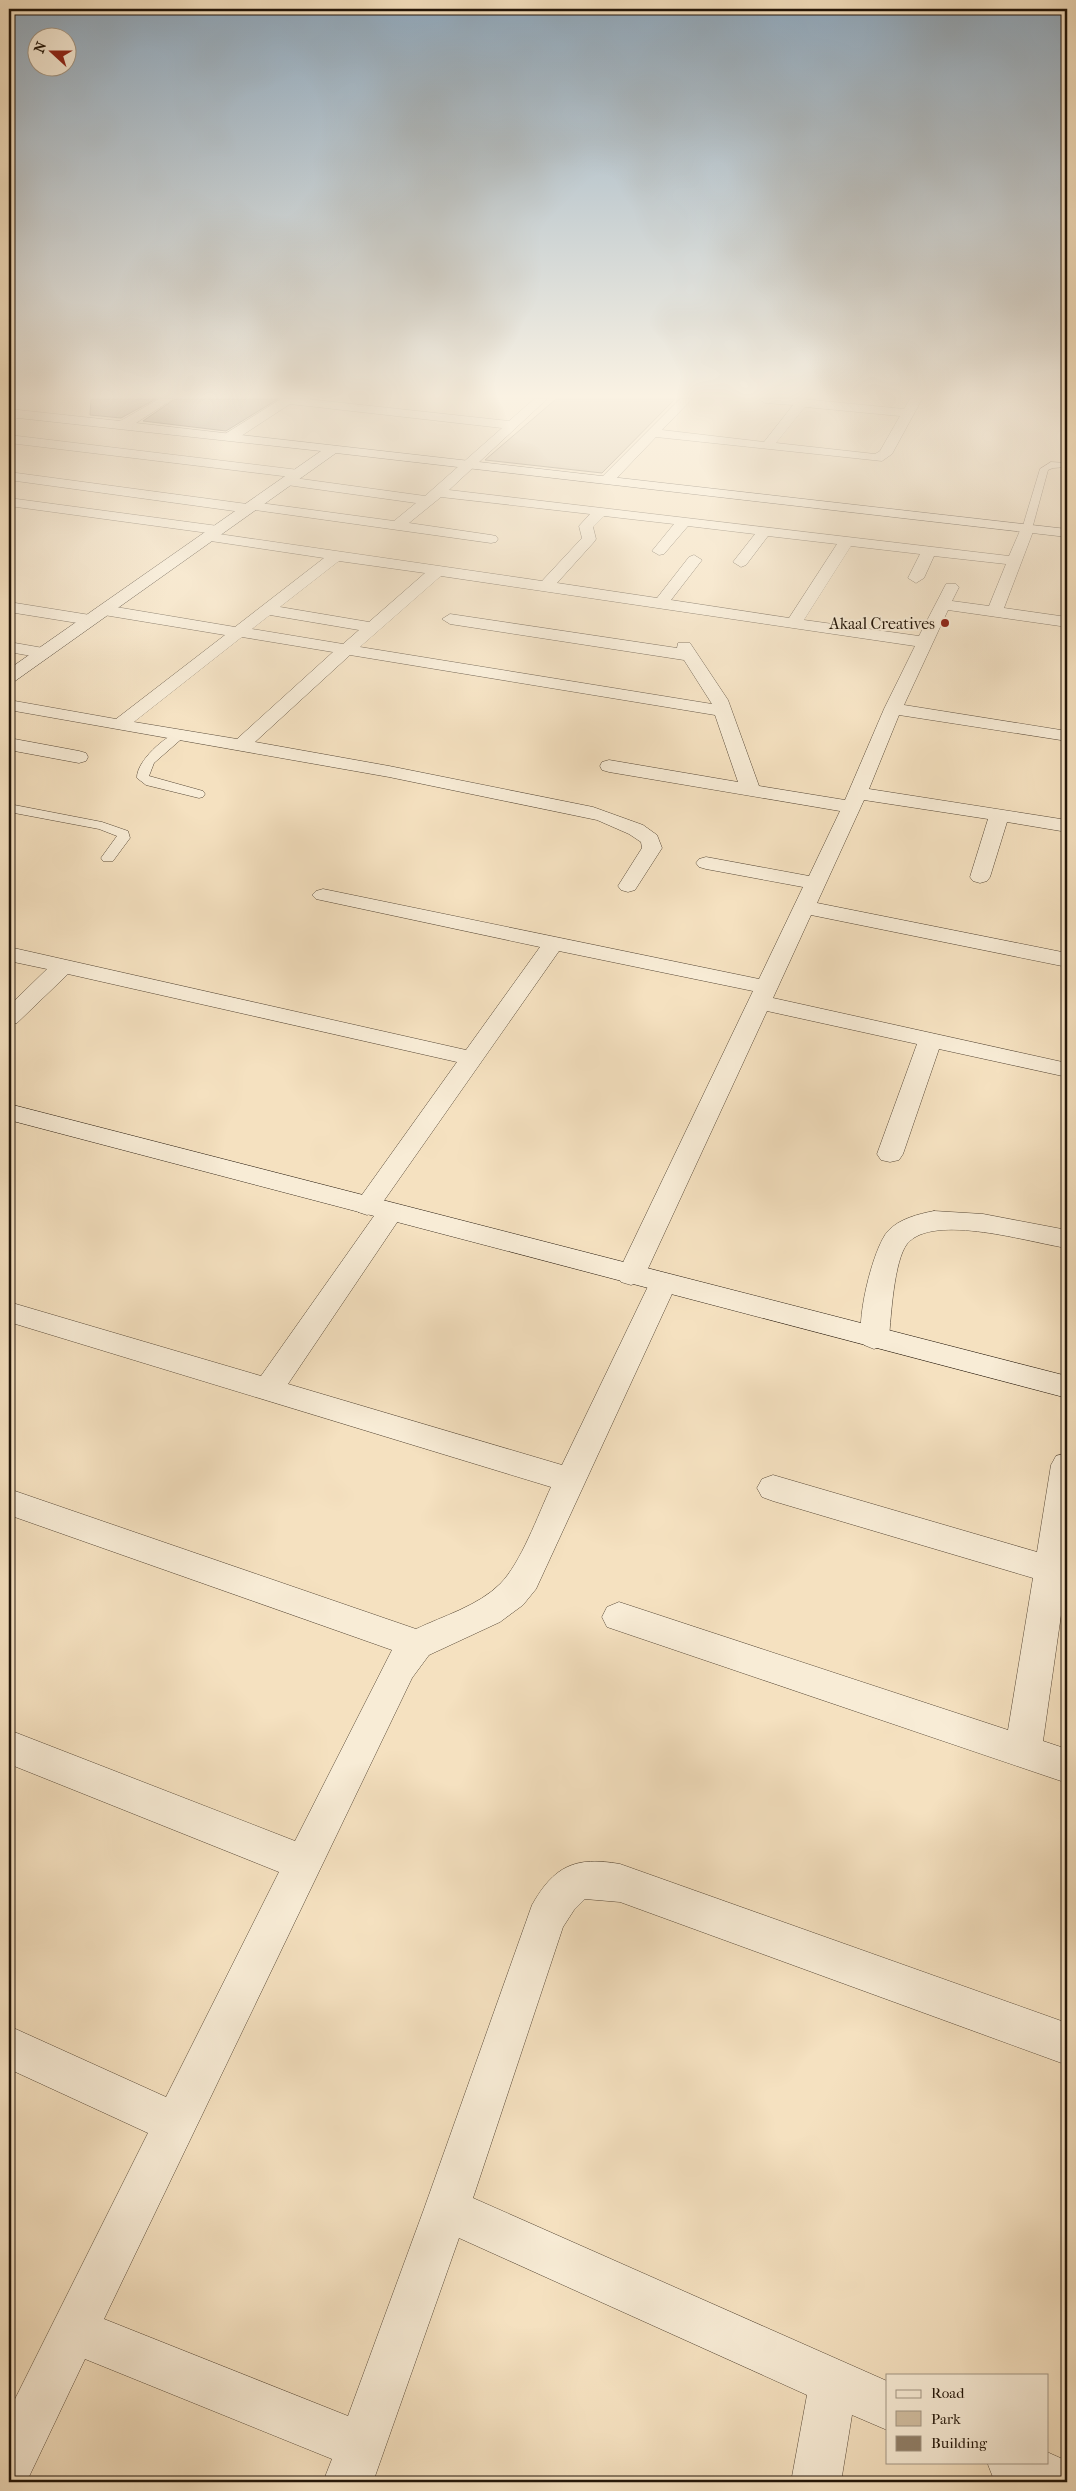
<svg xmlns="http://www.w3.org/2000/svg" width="1076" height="2491" font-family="'IM FELL French Canon',serif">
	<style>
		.green { fill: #d1bea1; stroke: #7a6a54 }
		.building { fill: #907f68; stroke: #221508 }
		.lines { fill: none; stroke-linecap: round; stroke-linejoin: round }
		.lane-casing { stroke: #574836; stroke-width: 1 }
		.street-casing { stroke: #574836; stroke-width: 1 }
		.secondary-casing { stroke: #221508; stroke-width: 1 }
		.lane { fill: #f8ecd6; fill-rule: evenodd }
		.street { fill: #f8ecd6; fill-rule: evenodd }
		.secondary { fill: #f8ecd6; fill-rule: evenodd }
		.poi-dot { fill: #8f2418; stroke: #f8ecd6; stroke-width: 2 }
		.labels { text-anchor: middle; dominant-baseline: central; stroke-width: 4; stroke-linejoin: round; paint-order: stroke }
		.far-poi-label { font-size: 16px; fill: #221508; stroke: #f8ecd6; text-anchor: end }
	</style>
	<rect width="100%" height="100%" fill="#f5e1c0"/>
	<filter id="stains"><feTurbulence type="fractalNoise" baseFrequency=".004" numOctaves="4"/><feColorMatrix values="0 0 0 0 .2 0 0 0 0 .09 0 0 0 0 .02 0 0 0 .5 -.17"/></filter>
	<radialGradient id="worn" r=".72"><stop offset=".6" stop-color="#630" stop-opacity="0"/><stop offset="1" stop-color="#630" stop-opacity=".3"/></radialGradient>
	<!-- green -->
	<polygon class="green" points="556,399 675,399 602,473 485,460"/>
	<!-- building -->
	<g class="building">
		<polygon points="91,399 156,399 121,418 90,415"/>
		<polygon points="175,399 278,399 226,431 143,421"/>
	</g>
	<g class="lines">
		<!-- lane casing -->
		<g class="lane-casing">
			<g id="lane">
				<polygon points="1051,462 1067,463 1067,467 1053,468 1048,470 1032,529 1024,531 1022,529 1040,469"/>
				<path d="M180,732L186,735L154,763L149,776L203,791L205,794L203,797L199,798L146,785L137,778C136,762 165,735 180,732Z"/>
				<polygon points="9,804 102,822 128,831 130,838 113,861 103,861 101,858 117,836 99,829 9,812"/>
			</g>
		</g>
		<!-- street casing -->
		<g class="street-casing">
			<g id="street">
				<path d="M281,399H307L509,421L534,399H547L449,490L1009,556L1022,526H1032L1034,529L1004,608L1067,617V627L948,610L904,705L1067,731V741L899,715L869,789L1067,820V832L1007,822L990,877L987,881L980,883L973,881L970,877L988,819L864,800L817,903L1067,953V967L811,915L773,998L1067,1063V1077L939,1049L903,1154L899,1160L890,1162L881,1160L877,1154L917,1044L767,1011L645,1275L641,1282L631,1285L621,1282L617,1275L753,991L559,951L376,1212L367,1215L358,1212L354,1206L457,1062L68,974L17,1023L9,1025V1006L47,969L9,961V947L466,1050L540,947L316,899L312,895L316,891L323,889L759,979L803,887L706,869L699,867L696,863L699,859L706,857L809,876L840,811L609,772L602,770L600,766L602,762L609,760L738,782L715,715L350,655L255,742L389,766L593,807L643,825L657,835L662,848L635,890L628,892L621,890L618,886L642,848L641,842L629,834L597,820L389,777L9,710V700L116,719L225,635L104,615L96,610L98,607L104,605L235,627L324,558L204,540L202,537L208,533L9,506V498L218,526L225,530L219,534L542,581L582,538L579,526L590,514L441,497L409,523L491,535L496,536L498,539L496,542L491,543L255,510L249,513L9,480V472L247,504L253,502L394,521L416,503L287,485L280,481L287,477L425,496L502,428L290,404L235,440H225L224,437L225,434ZM604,516L674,524L652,551L659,555L664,554L688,526L755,534L733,562L741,567L746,565L768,536L837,544L789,618L671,600L702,560L694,555L689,557L657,598L557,583L594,542L596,539L593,527ZM851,546L920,554L908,578L916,583L924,578L934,556L1006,564L989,606L952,601L959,587L956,584H946L919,636L804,620ZM339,561L425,573L369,622L280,607ZM441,576L915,646L884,709L845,800L759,786L728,700L690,643H678L677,648L450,614L442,619L450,624L684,660L712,704L360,647ZM270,615L359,630L343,644L252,629ZM242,637L333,652L237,739L134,722Z"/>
				<path d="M680,399H692L662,430L764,442L793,405L765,403L759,399H803L904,409L910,399H922L892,454L882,461L656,437L612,483H602L600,480L602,477ZM805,407L900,416L880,451L875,454L776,443Z"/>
				<polygon points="18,410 22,411 24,414 9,423 9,414"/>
				<polygon points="9,435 299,470 306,474 299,478 9,443"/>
				<polygon points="9,602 90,615 98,620 90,625 9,612"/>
				<polygon points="9,642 49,649 51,653 49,657 43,658 9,652"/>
				<polygon points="9,738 79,751 86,753 88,757 86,761 79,763 9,750"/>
				<path d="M391,1203L401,1206L404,1212L288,1384L562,1465L653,1276L663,1273L673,1276L677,1283L536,1589L523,1605L500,1622L429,1655L412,1678L104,2319L348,2416L424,2209L532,1905C554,1866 575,1856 620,1864L1067,2023V2065L620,1902L585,1899L574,1910L563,1927L473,2198L887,2381V2430L852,2415L841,2482H791L807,2395L459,2238L373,2482H323L332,2459L85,2359L27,2481L9,2482V2411L148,2133L9,2069V2026L166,2097L279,1872L9,1764V1730L295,1841L392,1650L9,1515V1489L416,1629C443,1616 478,1606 500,1584C521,1563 538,1515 551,1487L9,1322V1302L261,1376L381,1206Z"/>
				<path d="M934,1211L983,1214L1067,1230V1248C1031,1243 933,1212 907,1244C894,1261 891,1316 889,1338L884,1345L874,1349L864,1345C853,1328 873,1247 888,1231C899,1219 918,1214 934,1211Z"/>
				<polygon points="1067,1453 1067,1588 1065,1587 1043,1741 1067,1749 1067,1783 607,1627 602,1617 607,1607 619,1602 1008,1730 1033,1578 773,1501 762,1497 757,1488 762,1479 773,1475 1037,1552 1051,1465 1056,1456"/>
				<polygon points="1047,2452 1067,2461 1067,2482 1000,2482 994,2480 987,2462 1047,2462"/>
			</g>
		</g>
		<!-- secondary casing -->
		<g class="secondary-casing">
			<g id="secondary">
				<polygon points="159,399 173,399 136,423 1067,529 1067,537 336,453 15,681 9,682 9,669 321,451 9,417 9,409 120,421"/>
				<polygon points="9,1104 1067,1376 1067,1398 9,1120"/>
			</g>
		</g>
		<!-- lane -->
		<use href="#lane" class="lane"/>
		<!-- street -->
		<use href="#street" class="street"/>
		<!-- secondary -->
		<use href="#secondary" class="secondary"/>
	</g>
	<!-- sky -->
	<linearGradient id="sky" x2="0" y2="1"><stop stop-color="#90aabf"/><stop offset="0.53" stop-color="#faf2e3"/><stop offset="1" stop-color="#faf2e3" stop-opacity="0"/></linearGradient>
	<rect width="1076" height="747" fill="url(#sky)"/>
	<!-- markers -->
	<circle class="poi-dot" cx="945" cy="623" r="5"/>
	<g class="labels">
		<!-- far-poi labels -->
		<g class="far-poi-label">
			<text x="935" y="623">Akaal Creatives</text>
		</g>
	</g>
	<!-- margin -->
	<rect width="1076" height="2491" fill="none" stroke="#f5e1c0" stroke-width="30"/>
	<rect x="10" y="10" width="1056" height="2471" fill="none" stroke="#221508" stroke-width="2.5"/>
	<rect x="15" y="15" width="1046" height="2461" fill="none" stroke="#221508"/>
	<!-- legend -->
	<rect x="886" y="2374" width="162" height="90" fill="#f8ecd6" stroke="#a29684"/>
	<rect x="896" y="2390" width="25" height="8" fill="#f8ecd6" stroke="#a29684"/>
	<text x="931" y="2398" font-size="15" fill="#221508">Road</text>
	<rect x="896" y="2411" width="25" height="15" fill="#d1bea1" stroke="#a29684"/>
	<text x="931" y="2424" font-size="15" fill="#221508">Park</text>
	<rect x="896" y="2436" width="25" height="15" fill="#907f68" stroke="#a29684"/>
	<text x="931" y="2448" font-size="15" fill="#221508">Building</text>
	<!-- north arrow -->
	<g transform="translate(52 52) rotate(291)"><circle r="24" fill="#f8ecd6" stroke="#a29684"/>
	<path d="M0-4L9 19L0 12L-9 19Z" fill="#8f2418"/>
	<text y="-8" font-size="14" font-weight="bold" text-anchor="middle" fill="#221508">N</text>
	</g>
	<rect width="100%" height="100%" filter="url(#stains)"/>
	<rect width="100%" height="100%" fill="url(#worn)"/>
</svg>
